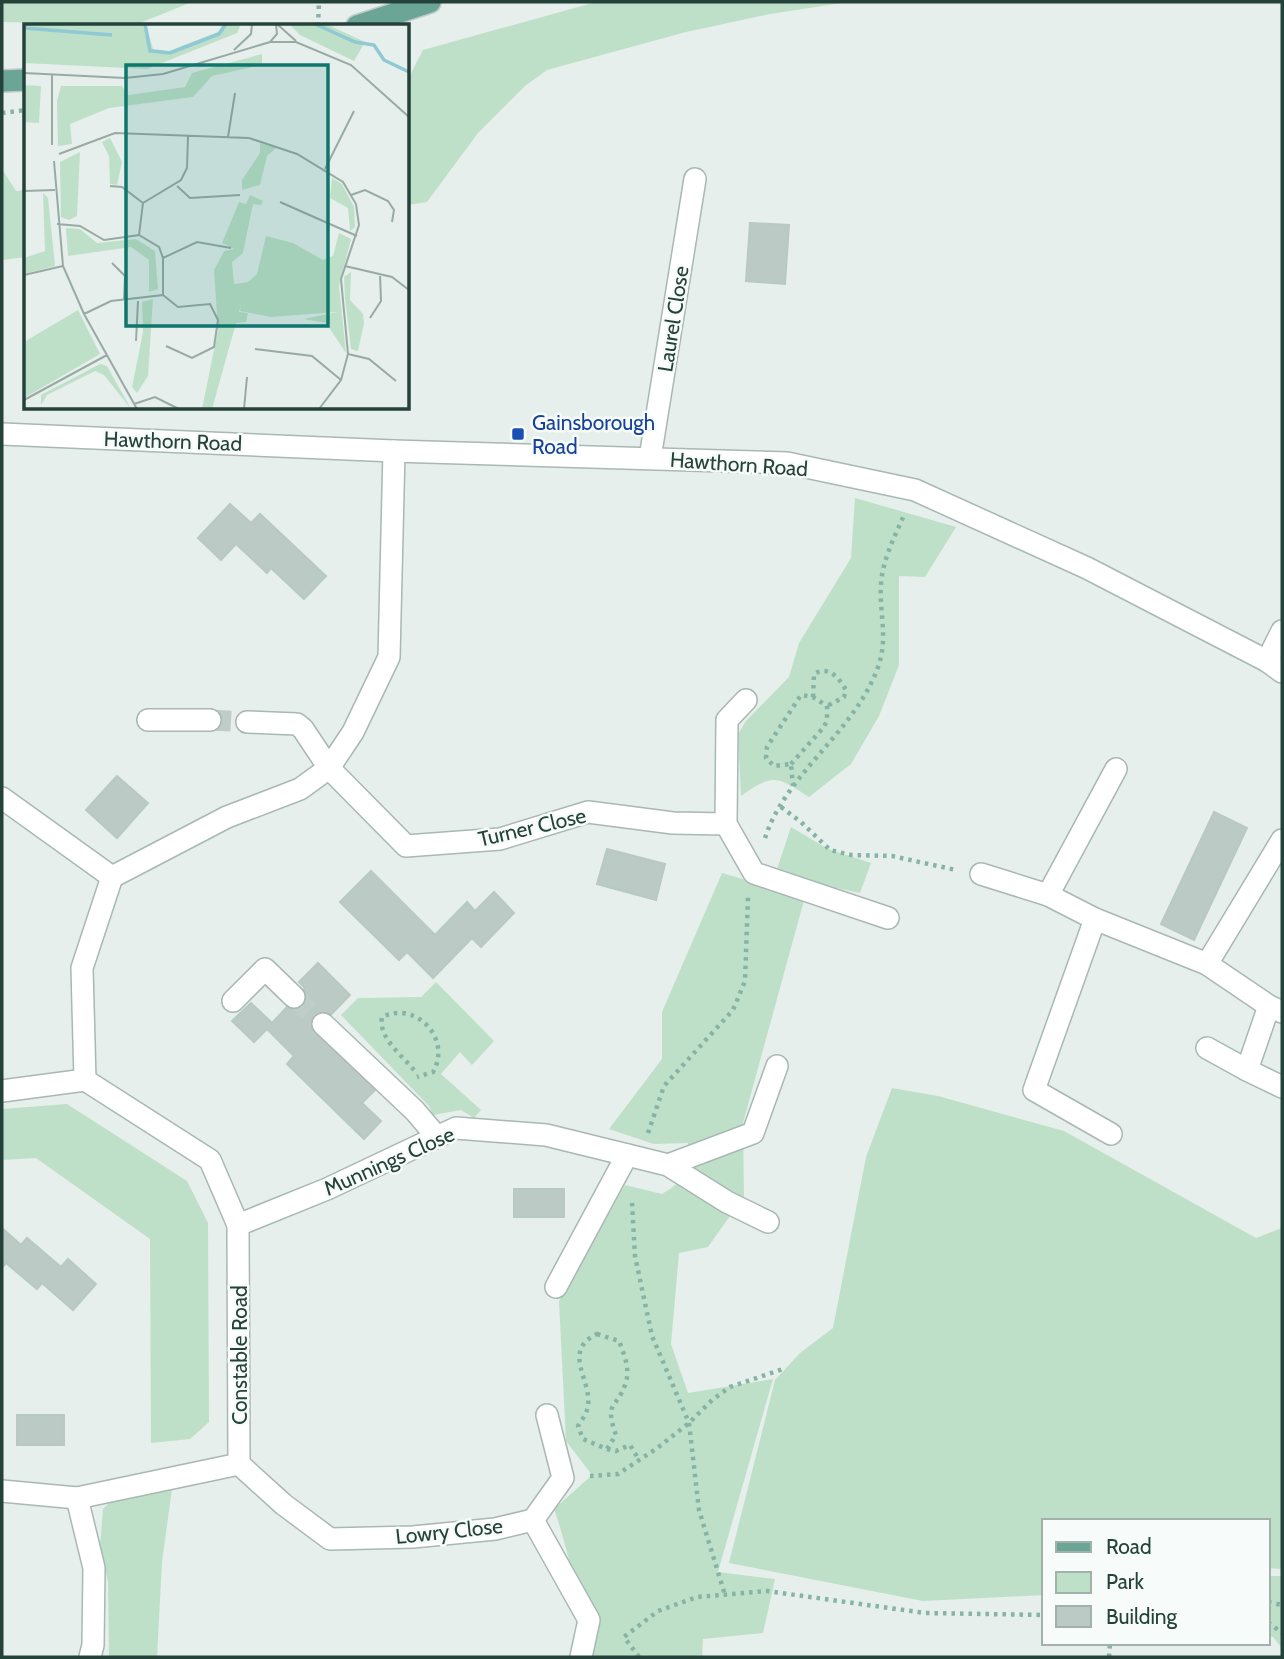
<svg xmlns="http://www.w3.org/2000/svg" width="1284" height="1659" font-family="Cabin,sans-serif">
	<style>
		.green { fill: #bfe0c8 }
		.building { fill: #bbcac4; stroke: #b8c9c2; stroke-width: 2 }
		.lines { fill: none; stroke-linecap: round; stroke-linejoin: round }
		.minor-tunnel { stroke: #bfccc8; stroke-width: 21; stroke-dasharray: 21 10; stroke-linecap: butt }
		.minor-casing { stroke: #a8b8b2; stroke-width: 24 }
		.major-casing { stroke: #c2cac8; stroke-width: 24 }
		.path { stroke: #86b3a5; stroke-width: 4.5; stroke-dasharray: 3.5 5; stroke-linecap: butt }
		.minor { stroke: #fff; stroke-width: 21 }
		.major { stroke: #6aa596; stroke-width: 21 }
		.transit-dot { fill: #1a4fb4; stroke: #f7fbf9; stroke-width: 2.5 }
		.labels { text-anchor: middle; dominant-baseline: central; stroke-width: 5; stroke-linejoin: round; paint-order: stroke }
		.street-label { font-size: 21px; fill: #24423a; stroke: #f7fbf9 }
		.transit-label { font-size: 21px; fill: #164399; stroke: #f7fbf9; text-anchor: start }
		.inset-river { fill: none; stroke: #8ec9d4; stroke-width: 3.5 }
		.inset-road { fill: none; stroke: #98aaa4; stroke-width: 2 }
		.view { fill: #0f766e; fill-opacity: 0.15; stroke: #0f766e; stroke-width: 3.5 }
		.inset-edge { fill: none; stroke: #24423a; stroke-width: 3.5 }
	</style>
	<rect width="100%" height="100%" fill="#e6efeb"/>
	<!-- green -->
	<g class="green">
		<polygon points="2,2 192,2 135,25 2,22"/>
		<polygon points="596,2 848,2 770,14 686,32 547,70 525,86 478,133 427,202 408,205 408,79 423,50"/>
		<polygon points="2,169 16,191 26,190 26,257 2,260"/>
		<path d="M855,498L956,527L925,577L899,576V665L879,716L851,764L809,797C777,776 773,773 741,796L738,734L746,721L789,677L799,643L851,558Z"/>
		<path d="M791,827L828,849L871,863L860,893L809,882L743,1123L744,1196L708,1247L679,1253L671,1344L688,1393L773,1379L718,1572L775,1579L763,1633L703,1639L702,1657H586C580,1606 571,1558 554,1509L592,1475L566,1441L559,1301L625,1185L662,1194C689,1177 689,1173 688,1143L654,1144L609,1129L662,1059V1012L722,873L763,885L776,872Z"/>
		<polygon points="436,982 494,1041 472,1065 460,1052 441,1074 481,1110 474,1118 461,1110 433,1115 429,1106 341,1015 358,998 421,997"/>
		<polygon points="892,1088 938,1096 1064,1131 1256,1238 1282,1228 1282,1569 1268,1568 1268,1521 1044,1521 1044,1595 923,1601 729,1563 775,1380 800,1353 833,1328 866,1157"/>
		<polygon points="67,1104 187,1181 208,1223 209,1422 190,1439 151,1443 150,1239 36,1158 2,1160 2,1109"/>
		<polygon points="172,1489 162,1562 157,1657 109,1657 108,1582 100,1546 103,1509 112,1500"/>
		<polygon points="1268,1576 1282,1576 1282,1648 1273,1637 1268,1636"/>
	</g>
	<!-- building -->
	<g class="building">
		<polygon points="750,223 789,225 785,284 746,281"/>
		<polygon points="230,504 251,523 260,514 326,576 304,599 271,568 267,573 236,544 221,560 198,538"/>
		<polygon points="117,776 148,803 117,838 86,810"/>
		<polygon points="1214,812 1247,828 1194,940 1161,924"/>
		<polygon points="607,849 665,864 656,900 597,884"/>
		<polygon points="371,871 435,935 467,902 475,911 494,892 514,913 481,947 472,938 433,978 407,952 399,960 340,902"/>
		<polygon points="318,963 350,995 316,1030 376,1089 362,1103 381,1121 364,1139 287,1064 294,1056 267,1029 254,1042 232,1021 251,1003 272,1023 305,988 299,982"/>
		<rect x="514" y="1189" width="50" height="28"/>
		<polygon points="2,1228 21,1245 27,1238 61,1267 68,1259 96,1284 73,1310 42,1283 37,1289 6,1263 2,1268"/>
		<rect x="17" y="1415" width="47" height="30"/>
	</g>
	<g class="lines">
		<!-- minor-tunnel -->
		<g class="minor-tunnel">
			<polyline points="210,720 247,722"/>
			<polyline points="294,997 323,1024"/>
		</g>
		<!-- minor casing -->
		<g class="minor-casing">
			<g id="minor">
				<polyline points="2,434 394,451 787,463 915,490 1087,568 1267,661 1282,672"/>
				<polyline points="650,458 695,179"/>
				<polyline points="1267,661 1282,631"/>
				<polyline points="746,700 727,720 726,824 754,873 888,918"/>
				<polyline points="148,720 210,720"/>
				<polyline points="247,722 297,724 303,729 329,768 406,846 500,839 588,812 673,823 726,824"/>
				<polyline points="2,798 112,877"/>
				<polyline points="981,874 1048,895 1095,919 1207,964 1269,1006 1282,1012"/>
				<polyline points="1048,895 1116,769"/>
				<polyline points="1095,919 1034,1090 1111,1134"/>
				<polyline points="1207,964 1282,840"/>
				<polyline points="233,1001 265,969 294,997"/>
				<polyline points="323,1024 415,1111 437,1137"/>
				<polyline points="1207,1048 1247,1070 1269,1006"/>
				<polyline points="1247,1070 1282,1087"/>
				<polyline points="2,1091 85,1080 82,968 112,877 227,817 300,789 329,768 353,732 389,657 394,451"/>
				<polyline points="668,1165 753,1133 777,1066"/>
				<polyline points="238,1225 327,1189 456,1128 546,1135 668,1165 727,1202 768,1222"/>
				<polyline points="556,1287 627,1155"/>
				<polyline points="239,1464 283,1504 330,1539 413,1537 495,1529 533,1520 589,1620 581,1657"/>
				<polyline points="2,1491 77,1498 239,1464 238,1225 210,1160 85,1080"/>
				<polyline points="77,1498 94,1568 93,1645 90,1657"/>
				<polyline points="533,1520 563,1478 547,1415"/>
			</g>
		</g>
		<!-- major casing -->
		<g class="major-casing">
			<g id="major">
				<polyline points="357,26 430,2"/>
				<polyline points="2,81 26,80"/>
			</g>
		</g>
		<!-- path -->
		<g class="path">
			<polyline points="318,26 319,2"/>
			<polyline points="2,113 26,110"/>
			<path d="M813,697L814,674C829,665 839,678 846,690L844,697L827,706"/>
			<polyline points="791,764 823,728 827,721 827,706 813,697 801,695 767,747 766,758 774,766 791,764 793,786"/>
			<polyline points="781,807 801,822 830,850 851,855 892,856 956,870"/>
			<path d="M765,838C787,771 857,731 879,664C888,637 879,611 881,584C883,558 895,536 905,513"/>
			<path d="M414,1070C402,1055 378,1038 382,1017C417,1000 452,1040 433,1072L417,1077"/>
			<polyline points="648,1133 664,1086 733,1010 745,981 748,897"/>
			<polyline points="632,1203 635,1256 652,1336 689,1423 699,1510 725,1595"/>
			<path d="M597,1334L619,1341C624,1354 631,1370 625,1385C616,1410 604,1401 616,1435L607,1449L583,1439L578,1426C582,1420 587,1413 588,1406C592,1380 561,1351 597,1334Z"/>
			<polyline points="607,1449 616,1451 630,1445 639,1460"/>
			<polyline points="590,1476 618,1474 656,1449 689,1423 712,1400 730,1387 783,1369"/>
			<polyline points="1268,1602 1282,1605"/>
			<polyline points="1268,1622 1282,1633"/>
			<polyline points="639,1657 624,1637 658,1611 697,1597 767,1591 925,1613 1044,1615"/>
			<polyline points="1109,1657 1110,1643"/>
		</g>
		<!-- minor -->
		<use href="#minor" class="minor"/>
		<!-- major -->
		<use href="#major" class="major"/>
	</g>
	<!-- markers -->
	<rect class="transit-dot" x="511" y="427" width="14" height="14" rx="3.5"/>
	<g class="labels">
		<!-- street labels -->
		<g class="street-label">
			<text transform="translate(673 319) rotate(-81)">Laurel Close</text>
			<text transform="translate(173 441) rotate(2)">Hawthorn Road</text>
			<text transform="translate(739 464) rotate(4)">Hawthorn Road</text>
			<text transform="translate(532 827) rotate(-13)">Turner Close</text>
			<text transform="translate(389 1161) rotate(-24)">Munnings Close</text>
			<text transform="translate(239 1355) rotate(-90)">Constable Road</text>
			<text transform="translate(449 1531) rotate(-6)">Lowry Close</text>
		</g>
		<!-- transit labels -->
		<g class="transit-label">
			<text x="532" y="422">Gainsborough<tspan x="532" dy="24">Road</tspan></text>
		</g>
	</g>
	<!-- overview -->
	<g transform="translate(24 24)">
		<rect width="385" height="385" fill="#e6efeb"/>
		<path d="M0,0H122L129,25L145,27L194,8L199,0L216,2L213,9L123,45L0,39ZM265,0H302L341,18L330,37L276,11ZM238,30V41L188,52L169,73L85,84L46,100L48,120L34,122L33,77L37,62H98L104,71L161,63L168,49ZM0,61L17,62L15,99L0,98ZM86,114L98,138L93,161L86,160L85,132L78,118ZM236,119L252,124L243,132L236,161L218,166V156L236,129ZM56,128L53,192L45,196L37,193L36,138ZM308,154L318,160L330,183L331,203L326,207L324,184L306,174ZM19,169L24,174L31,242L0,250V234L21,227ZM226,171L239,177L237,181L229,180L219,229L208,238L210,260L224,258L233,250L242,212L269,219L299,236L309,232L315,209L327,215L315,262L322,329L302,299L280,295L313,288L247,293L216,287L217,281L215,288L224,289L222,298L212,299L188,385H178L194,306L190,246L200,227L210,225L198,219L215,178L222,180ZM42,204L56,205L73,219L112,215L131,227L134,265L125,268V236L107,223L44,232ZM327,248L326,276L339,290L340,299L334,327L327,325L321,274L320,253ZM129,275L124,352L113,369L108,363L119,308L118,278ZM54,286L76,330L0,374V318ZM76,340L83,342L107,385L80,351L71,347L23,371L17,381V371Z" fill="#bfe0c8"/>
		<path class="inset-river" d="M121,0L126,27L146,29L195,10L202,0M291,0L331,18L350,21L360,36L385,48M0,4L88,11"/>
		<path class="inset-road" d="M253,0L272,17M246,18H272L327,41L385,93M210,26L227,10L228,0M0,49L101,54L139,50L246,18L253,10L252,0M28,51V121M204,113L211,69M35,130L91,109L225,114L273,130L319,158L332,180L335,201L317,255L324,330L317,356L295,385M30,137L39,242L60,290L113,385M301,145L330,87M86,162L98,163L119,179M153,162L166,174L216,171M0,167L31,166M327,171L341,166L364,177L370,186L368,198M256,178L333,212M33,200L56,202L80,216L115,211L119,179L157,156L163,144L164,112M139,234L173,218L207,224M88,239L101,252L100,275M321,242L368,253L385,266M0,251L39,242M139,271L154,283L186,280L194,296L190,323L168,334L142,322M60,290L87,277L139,271V234L135,223L115,211M346,294L357,277L356,250M112,317L114,277M231,325L288,332L317,356M324,330L345,335L372,357M0,376L83,331M110,380L131,373L155,385M220,385L223,353"/>
		<path class="view" d="M102,41H304V302H102Z"/>
		<rect width="385" height="385" class="inset-edge"/>
	</g>
	<!-- border -->
	<rect width="1284" height="1659" fill="none" stroke="#24423a" stroke-width="7"/>
	<!-- legend -->
	<rect x="1042" y="1519" width="228" height="126" fill="#f7fbf9" stroke="#a3b1ad" stroke-width="2"/>
	<rect x="1056" y="1542" width="35" height="10" fill="#6aa596" stroke="#a3b1ad" stroke-width="2"/>
	<text x="1106" y="1554" font-size="21" fill="#24423a">Road</text>
	<rect x="1056" y="1572" width="35" height="21" fill="#bfe0c8" stroke="#a3b1ad" stroke-width="2"/>
	<text x="1106" y="1589" font-size="21" fill="#24423a">Park</text>
	<rect x="1056" y="1606" width="35" height="21" fill="#bbcac4" stroke="#a3b1ad" stroke-width="2"/>
	<text x="1106" y="1624" font-size="21" fill="#24423a">Building</text>
</svg>
